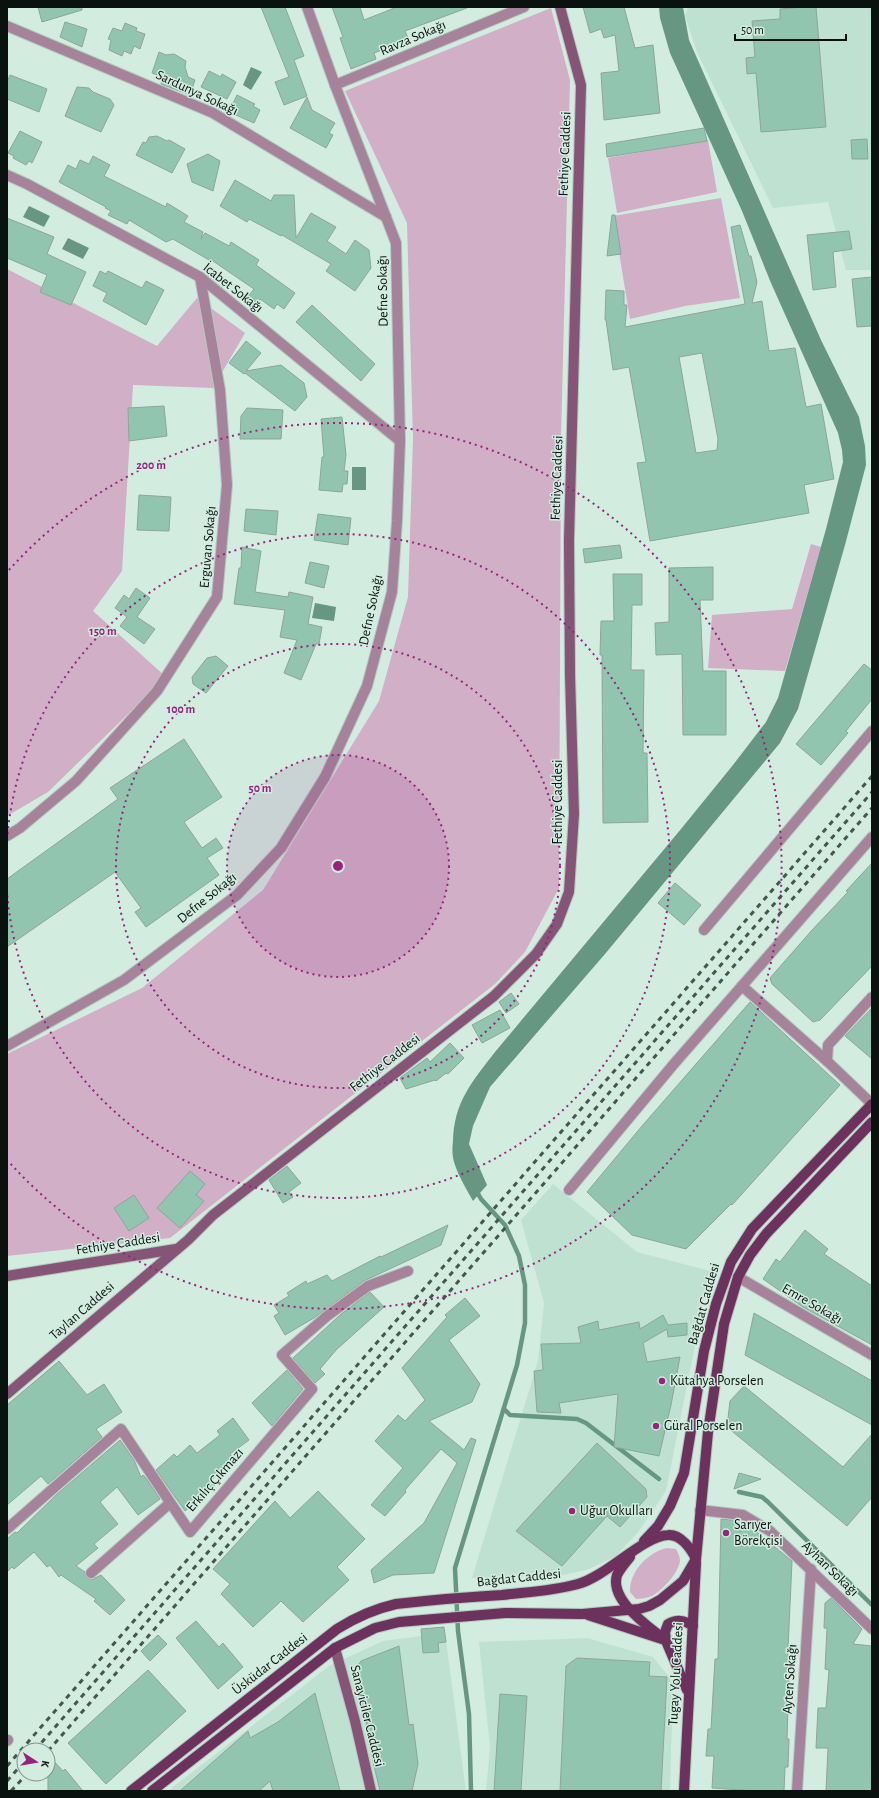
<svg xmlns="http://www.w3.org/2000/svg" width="879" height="1798" font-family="'Alegreya Sans',sans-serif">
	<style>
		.built { fill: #bfe1d2 }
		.green { fill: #d1afc6 }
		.water { fill: #669782 }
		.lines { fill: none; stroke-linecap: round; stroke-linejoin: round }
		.stream { stroke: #669782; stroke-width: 4.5 }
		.building { fill: #92c5af; stroke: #8da59a; fill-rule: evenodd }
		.street-casing { stroke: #b2c9be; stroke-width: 12 }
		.secondary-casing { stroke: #b2c9be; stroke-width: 12 }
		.primary-casing { stroke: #b2c9be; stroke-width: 12 }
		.street { stroke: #a6839b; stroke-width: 10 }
		.secondary { stroke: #865477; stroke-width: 10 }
		.primary { stroke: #6d315e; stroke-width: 10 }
		.rail { stroke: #46554e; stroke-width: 3; stroke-dasharray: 5 5; stroke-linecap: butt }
		.ring { fill: none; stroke: #98237f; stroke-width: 2; stroke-dasharray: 2 4 }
		.poi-dot { fill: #98237f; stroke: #d2ece0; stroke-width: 1.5 }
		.labels { text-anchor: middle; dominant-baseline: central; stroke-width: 3; stroke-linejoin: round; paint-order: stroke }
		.street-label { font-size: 14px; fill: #09120e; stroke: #d2ece0 }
		.poi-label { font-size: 14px; fill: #09120e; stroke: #d2ece0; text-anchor: start }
		.centre { fill: #98237f; stroke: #d2ece0; stroke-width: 2 }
		.ring-label { font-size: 12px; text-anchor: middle; font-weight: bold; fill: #98237f; stroke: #d2ece0; stroke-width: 3; stroke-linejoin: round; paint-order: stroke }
	</style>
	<rect width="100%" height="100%" fill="#d2ece0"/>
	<!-- built -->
	<g class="built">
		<polygon points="688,7 872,7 872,270 846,270 828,202 773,208 697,52 685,16"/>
		<polygon points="553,1184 637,1252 714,1272 705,1295 666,1491 639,1531 616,1556 589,1569 564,1575 472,1578 538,1361 544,1303 521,1220"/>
		<polygon points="445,1633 466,1791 168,1791 329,1666 383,1641"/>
		<polygon points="587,1638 653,1657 673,1682 670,1791 486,1791 490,1747 479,1642"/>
	</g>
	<!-- green -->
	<g class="green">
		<polygon points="551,8 570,80 561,437 559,888 525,952 495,984 170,1238 7,1256 7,1054 142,988 263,890 379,701 408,597 413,439 407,223 345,91"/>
		<polygon points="708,140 717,192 617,213 608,158"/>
		<polygon points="721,198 740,298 685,306 630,319 613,216"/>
		<polygon points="7,269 157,346 197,298 245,333 213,388 133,385 122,571 93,611 166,677 48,792 7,816"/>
		<polygon points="811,544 821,547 785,671 708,668 712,615 792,609"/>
		<path d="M667,1548L676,1549C678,1553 680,1557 680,1561C678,1574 662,1590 652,1596C647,1598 642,1599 636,1599L630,1592C629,1572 648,1552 667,1548Z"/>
	</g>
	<!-- water -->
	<g class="water">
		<path d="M659,7H683L689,40L821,340L859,417L865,446L866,465L845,545L798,709L780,743L605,954L490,1087L473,1126L469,1144L487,1185L473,1201C467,1190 459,1177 455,1165C452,1157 452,1149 453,1141C454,1102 472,1082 495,1052L681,829L733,765L766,722L778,698L826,529L843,462L842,450L838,433L771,283L742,211L670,53L660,18Z"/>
		<polygon points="251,67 262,72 251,90 243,85"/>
		<polygon points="29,206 50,216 44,227 23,217"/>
		<polygon points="68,238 89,248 83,259 62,249"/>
		<rect x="352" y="467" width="14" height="23"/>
		<polygon points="315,603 336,607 334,621 312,618"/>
	</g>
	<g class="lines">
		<!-- stream -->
		<g class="stream">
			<polyline points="504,1409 510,1415 577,1419 586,1423 659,1479"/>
			<polyline points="739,1492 762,1497 768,1502 872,1605"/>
			<polyline points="471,1791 469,1714 458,1631 455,1568 517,1365 525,1323 525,1285 519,1256 505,1225 481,1199 476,1190"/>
		</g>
	</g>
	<!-- building -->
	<g class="building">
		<polygon points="38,7 82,7 82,10 42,22"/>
		<polygon points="261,7 285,7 304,56 294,60 307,96 284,105 275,82 289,77"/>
		<polygon points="332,7 360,7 364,20 397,7 466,7 467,8 405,31 409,40 374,53 376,59 351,69 340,38 343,37"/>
		<polygon points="583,7 624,7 635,48 653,45 660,113 604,120 601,73 619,71 615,35 604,38 601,29 590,33"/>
		<polygon points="804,7 816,7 826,127 761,132 756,73 747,74 746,58 755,57 752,21 780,19 780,9"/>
		<polygon points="65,22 87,29 82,47 60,37"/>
		<polygon points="125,23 137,28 136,31 145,34 140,49 134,46 131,54 124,51 122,56 109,50 111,40 108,39 113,28 122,31"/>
		<polygon points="159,52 166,55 174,54 186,61 185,67 188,77 195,80 190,95 161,84 163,77 152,73"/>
		<polygon points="209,71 221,77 222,74 236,82 227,99 201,87"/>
		<polygon points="10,75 47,89 39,112 7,99 7,82"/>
		<polygon points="77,87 89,88 93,92 110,99 114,105 101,132 65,116"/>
		<polygon points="237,95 255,104 253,106 260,110 254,123 229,112"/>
		<polygon points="307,97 312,110 335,123 329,133 333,135 326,148 290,128"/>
		<polygon points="704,128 707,141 607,157 606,144"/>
		<polygon points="20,131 42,142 32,163 29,161 26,165 13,158 14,156 8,153"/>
		<polygon points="157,136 167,141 169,140 185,149 172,173 136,155 143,142 146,143 149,137"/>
		<polygon points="867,139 868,159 852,159 851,140"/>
		<polygon points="208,154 220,161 213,191 192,182 187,164"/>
		<polygon points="93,156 110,165 104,176 166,207 167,203 188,216 184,222 203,232 201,239 205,233 229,246 231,242 259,260 256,265 295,293 284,309 277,304 274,309 260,299 255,306 246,299 254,289 210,259 209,260 173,239 166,242 129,220 127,224 108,215 111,211 105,208 106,207 59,182 68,165 76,169 80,160 89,164"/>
		<polygon points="235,180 271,201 274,195 294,195 296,238 311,213 336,227 327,241 346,254 355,240 369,250 371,268 355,291 326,271 331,264 282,235 281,236 249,219 247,222 220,206"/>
		<polygon points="612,215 615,215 621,254 607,256"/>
		<polygon points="7,218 54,237 47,254 86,272 71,305 40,292 47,275 7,258"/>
		<path d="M740,225L749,256H751L757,282L752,303L762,301L769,351L795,348L806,407L821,404L834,479L804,485L809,513L650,541L637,463L646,462L629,367L613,370L606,320H605L606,290L624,291V305H627L625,327L745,304L731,227ZM702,353L718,439L717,450L696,453L679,357Z"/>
		<polygon points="849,231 852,249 833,252 836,287 813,290 807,235"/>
		<polygon points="100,271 106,274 108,271 142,288 146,281 164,290 146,325 103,301 107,293 93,286"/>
		<polygon points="872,277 872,326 857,327 852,279"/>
		<polygon points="312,305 375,364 361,381 296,322"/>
		<polygon points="246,341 261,353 246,371 281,365 304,383 307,397 295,411 245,373 244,374 229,363"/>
		<polygon points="164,406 167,436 129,441 128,408"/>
		<polygon points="247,408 283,410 281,439 240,439 241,416"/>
		<polygon points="342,417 346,455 344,471 348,471 347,484 343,484 342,492 319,490 322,457 324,457 321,419"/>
		<polygon points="139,495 171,497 169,531 137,530"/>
		<polygon points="246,509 278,511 276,535 244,531"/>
		<polygon points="318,514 351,518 348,545 314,540"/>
		<polygon points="620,545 622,558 585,563 583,549"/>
		<polygon points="242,547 261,551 255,592 288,597 289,592 313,597 308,624 322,627 319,644 316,644 301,680 284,673 297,640 280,637 285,610 234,604 239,568 241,568"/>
		<polygon points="310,562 329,566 324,588 305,583"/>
		<polygon points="713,567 713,600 700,600 703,671 726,671 726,735 683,735 682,654 656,655 655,623 669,622 669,568"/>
		<polygon points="613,574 642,574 642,605 632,605 631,670 644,670 643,753 647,753 648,822 603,823 602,655 600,655 601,621 614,621"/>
		<polygon points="136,588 150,598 137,617 155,629 144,644 120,626 127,617 115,608 124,595 129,599"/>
		<polygon points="216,656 228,666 206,693 193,684 192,677 207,658"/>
		<polygon points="864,664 872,670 872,699 846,731 848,733 821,765 796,744"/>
		<polygon points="184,739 222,797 184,822 202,848 216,838 223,848 207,858 219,875 146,927 135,912 141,908 115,872 7,947 7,879 118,799 110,788"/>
		<polygon points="872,863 872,966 820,1020 813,1022 772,984 770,978 813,929 848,892 846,891"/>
		<polygon points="675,883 701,905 684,925 658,903"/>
		<polygon points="511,993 519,1004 506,1013 499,1002"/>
		<polygon points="750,1002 840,1085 732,1205 731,1204 686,1249 632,1235 587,1192 642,1126"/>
		<polygon points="872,1008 872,1059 845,1036"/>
		<polygon points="500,1010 510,1028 482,1043 472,1025"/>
		<polygon points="450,1043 464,1058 448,1074 446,1073 436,1081 435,1080 406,1089 400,1078 427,1058 430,1062"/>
		<polygon points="287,1166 301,1183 289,1192 293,1197 283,1203 269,1180"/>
		<polygon points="190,1171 205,1184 196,1195 204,1201 180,1228 157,1208"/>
		<polygon points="134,1195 149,1218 129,1231 114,1208"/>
		<polygon points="448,1225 441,1245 364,1281 314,1318 285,1335 274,1316 279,1313 274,1305 289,1296 287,1293 306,1281 307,1284 327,1275 332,1281 380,1256 381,1257"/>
		<polygon points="805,1230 828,1249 824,1254 872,1286 872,1345 803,1307 763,1279 776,1259 780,1262"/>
		<polygon points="370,1292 384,1307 336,1350 320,1369 325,1374 315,1383 293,1358 340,1315"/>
		<polygon points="465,1298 480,1316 449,1340 480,1384 472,1402 429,1421 464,1450 471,1438 476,1440 434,1573 393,1575 374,1583 371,1570 424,1523 457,1463 441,1449 405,1490 406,1492 385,1516 371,1505 403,1468 375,1441 398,1415 405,1421 425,1400 402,1368 447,1317 445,1315"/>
		<polygon points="754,1313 872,1381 872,1425 745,1355"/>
		<polygon points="663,1315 668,1325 687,1323 687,1335 668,1337 667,1329 643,1343 647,1362 680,1357 671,1405 659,1456 614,1447 618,1394 559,1403 561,1413 537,1412 534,1371 543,1370 541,1344 581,1343 578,1327 598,1321 599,1330 639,1322 640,1329"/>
		<polygon points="59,1361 87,1395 104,1384 122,1412 96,1429 102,1437 48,1484 41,1476 7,1505 7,1405"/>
		<polygon points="287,1370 303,1389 272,1426 252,1403"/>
		<polygon points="744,1386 843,1467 872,1434 872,1497 847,1526 727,1427 730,1401"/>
		<polygon points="233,1418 249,1440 230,1454 235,1460 211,1480 215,1485 185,1511 156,1470 174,1454 177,1457 190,1445 197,1453 220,1435 217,1431"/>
		<polygon points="120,1440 134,1460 141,1477 143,1475 146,1478 160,1499 138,1515 117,1487 100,1502 118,1524 94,1544 98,1548 76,1566 85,1572 86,1577 89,1579 93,1579 101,1575 125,1600 110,1615 94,1601 96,1599 61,1575 59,1577 50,1565 47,1567 34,1552 14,1569 12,1567 7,1572 7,1539 15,1532 17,1533 56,1495"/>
		<polygon points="597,1443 646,1489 647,1497 620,1527 607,1516 562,1566 516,1531"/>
		<polygon points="739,1473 761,1479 734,1489"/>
		<polygon points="318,1491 365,1539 337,1567 349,1580 303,1622 281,1601 253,1627 221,1594 230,1584 213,1569 275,1501 290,1518"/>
		<polygon points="721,1519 741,1521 752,1528 792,1561 787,1671 789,1671 787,1739 789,1739 788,1767 785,1767 784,1791 756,1791 712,1788 714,1756 706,1756 708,1729 711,1729 715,1659 718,1659"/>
		<polygon points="831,1598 862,1629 853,1644 872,1646 872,1791 826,1791 828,1748 816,1748 818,1708 826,1708 829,1670 825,1669 827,1628 824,1628 825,1603"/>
		<polygon points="196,1621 219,1647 223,1643 243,1667 218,1689 176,1638"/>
		<polygon points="444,1627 446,1642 438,1643 439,1652 423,1653 421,1629"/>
		<polygon points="158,1635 167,1644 150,1661 141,1651"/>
		<polygon points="399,1646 409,1725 413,1724 418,1764 412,1791 380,1791 368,1740 370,1739 354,1672 361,1661"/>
		<polygon points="577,1658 650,1662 649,1676 667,1677 661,1791 560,1791 566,1666"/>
		<polygon points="148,1670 186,1711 106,1784 68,1743"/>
		<polygon points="315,1693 340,1791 273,1791 270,1781 259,1791 180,1791 248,1731 250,1738 278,1722"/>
		<polygon points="500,1694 527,1696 521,1791 494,1791"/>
		<polygon points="48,1755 63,1771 65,1769 83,1791 48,1791"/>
	</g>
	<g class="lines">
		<!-- street casing -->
		<g class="street-casing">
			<g id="street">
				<polyline points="7,26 213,113 386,217"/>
				<polyline points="335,85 524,7"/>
				<polyline points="7,175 27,184 200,277 400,441"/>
				<polyline points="7,836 20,828 76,781 157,691 217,597 227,485 220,390 200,277"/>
				<polyline points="704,930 872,731"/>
				<polyline points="742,986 827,1061"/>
				<polyline points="7,1046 124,980 237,895 281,848 325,777 367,686 392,592 397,521 400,441 396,243 335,85 307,7"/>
				<polyline points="872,1104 827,1061 828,1045 872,997"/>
				<polyline points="569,1190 673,1065 872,837"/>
				<polyline points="738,1277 872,1355"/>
				<polyline points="700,1510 743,1515 770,1531 872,1629"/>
				<polyline points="7,1529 121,1429 190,1532 312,1389 282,1355 327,1316 368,1286 408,1271"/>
				<polyline points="91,1573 170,1503"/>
				<polyline points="7,1741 8,1740"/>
				<polyline points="797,1791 811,1569"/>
			</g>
		</g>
		<!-- secondary casing -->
		<g class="secondary-casing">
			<g id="secondary">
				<polyline points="7,1276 176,1249"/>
				<polyline points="7,1394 188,1240 213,1215 494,996 536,954 557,924 569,892 574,814 570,675 569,540 581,85 560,7"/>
				<polyline points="335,1648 355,1721 371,1791"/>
			</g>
		</g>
		<!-- primary casing -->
		<g class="primary-casing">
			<g id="primary">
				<polyline points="644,1541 658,1526 670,1506 684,1473 704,1351 716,1304 731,1262 752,1229 872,1104"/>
				<path d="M630,1557C625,1563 620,1569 617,1575C609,1601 650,1627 666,1641"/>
				<polyline points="588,1615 662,1639"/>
				<path d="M687,1690L666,1641L665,1632L668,1624C677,1619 684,1620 693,1626"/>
				<path d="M131,1791L337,1629C356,1617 374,1609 396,1604C432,1600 467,1597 502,1595C528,1592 553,1591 578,1584C607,1576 643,1536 668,1535C681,1534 691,1549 696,1559"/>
				<polyline points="152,1791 335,1648 375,1628 399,1622 505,1613 582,1614 639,1609 649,1606 660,1600 683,1581 696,1559 708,1432 724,1324 738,1277 750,1255 766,1234 872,1122"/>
				<polyline points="684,1791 696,1563"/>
			</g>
		</g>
		<!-- street -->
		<use href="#street" class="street"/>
		<!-- secondary -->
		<use href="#secondary" class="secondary"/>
		<!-- primary -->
		<use href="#primary" class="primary"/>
		<!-- rail -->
		<g class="rail">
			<polyline points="35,1750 872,792"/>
			<polyline points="48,1751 872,808"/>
			<polyline points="7,1766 872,776"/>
			<polyline points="7,1781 24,1762"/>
			<polyline points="11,1791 27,1774"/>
		</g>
	</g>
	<!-- distance rings -->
	<circle cx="338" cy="866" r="111" fill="#98237f" fill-opacity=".12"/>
	<g class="ring">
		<circle cx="338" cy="866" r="111"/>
		<circle cx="338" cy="866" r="222"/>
		<path d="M7 840A332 332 0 1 1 7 892"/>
		<path d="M9 570A443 443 0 1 1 9 1162"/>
	</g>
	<!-- markers -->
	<g class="poi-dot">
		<circle cx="662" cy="1381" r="4"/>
		<circle cx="656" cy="1426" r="4"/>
		<circle cx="572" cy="1511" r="4"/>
		<circle cx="726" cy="1533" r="4"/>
	</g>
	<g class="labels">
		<!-- street labels -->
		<g class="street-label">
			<text transform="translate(413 38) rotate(-23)">Ravza Sokağı</text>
			<text transform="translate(197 93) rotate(25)">Sardunya Sokağı</text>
			<text transform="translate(565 154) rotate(-88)">Fethiye Caddesi</text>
			<text transform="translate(233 288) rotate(38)">İcabet Sokağı</text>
			<text transform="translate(383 291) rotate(-91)">Defne Sokağı</text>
			<text transform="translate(557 478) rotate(-88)">Fethiye Caddesi</text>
			<text transform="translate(208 547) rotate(-85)">Erguvan Sokağı</text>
			<text transform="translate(371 610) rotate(-78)">Defne Sokağı</text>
			<text transform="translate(558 802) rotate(-90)">Fethiye Caddesi</text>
			<text transform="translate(207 898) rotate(-39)">Defne Sokağı</text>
			<text transform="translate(385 1063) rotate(-38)">Fethiye Caddesi</text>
			<text transform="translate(118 1244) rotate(-9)">Fethiye Caddesi</text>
			<text transform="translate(704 1304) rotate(-74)">Bağdat Caddesi</text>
			<text transform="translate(812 1304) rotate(30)">Emre Sokağı</text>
			<text transform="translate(82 1311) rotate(-41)">Taylan Caddesi</text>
			<text transform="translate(215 1480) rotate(-49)">Erkılıç Çıkmazı</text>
			<text transform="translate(830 1569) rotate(44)">Ayhan Sokağı</text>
			<text transform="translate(519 1578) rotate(-6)">Bağdat Caddesi</text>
			<text transform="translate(270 1664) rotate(-38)">Üsküdar Caddesi</text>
			<text transform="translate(676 1674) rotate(-87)">Tugay Yolu Caddesi</text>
			<text transform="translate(790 1679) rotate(-86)">Ayten Sokağı</text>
			<text transform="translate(367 1716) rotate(76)">Sanayiciler Caddesi</text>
		</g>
		<!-- poi labels -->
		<g class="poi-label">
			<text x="670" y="1381">Kütahya Porselen</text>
			<text x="664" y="1426">Güral Porselen</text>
			<text x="580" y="1511">Uğur Okulları</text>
			<text x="734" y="1525">Sarıyer<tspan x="734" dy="16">Börekçisi</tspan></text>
		</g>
	</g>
	<circle cx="338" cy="866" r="6" class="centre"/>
	<g class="ring-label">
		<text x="151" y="469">200 m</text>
		<text x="103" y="635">150 m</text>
		<text x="181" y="713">100 m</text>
		<text x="260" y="792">50 m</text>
	</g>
	<!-- border -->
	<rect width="879" height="1798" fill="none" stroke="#09120e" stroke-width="16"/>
	<!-- north arrow -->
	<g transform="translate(36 1762) rotate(102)"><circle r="19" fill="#d2ece0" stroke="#82958c"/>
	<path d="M0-3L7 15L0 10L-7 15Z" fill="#98237f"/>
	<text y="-6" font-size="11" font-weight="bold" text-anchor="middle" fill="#09120e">K</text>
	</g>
	<!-- scale -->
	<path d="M735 34v6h111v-6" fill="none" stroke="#09120e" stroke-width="2"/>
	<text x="741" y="34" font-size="12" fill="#09120e" stroke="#d2ece0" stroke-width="3" paint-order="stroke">50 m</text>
</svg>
